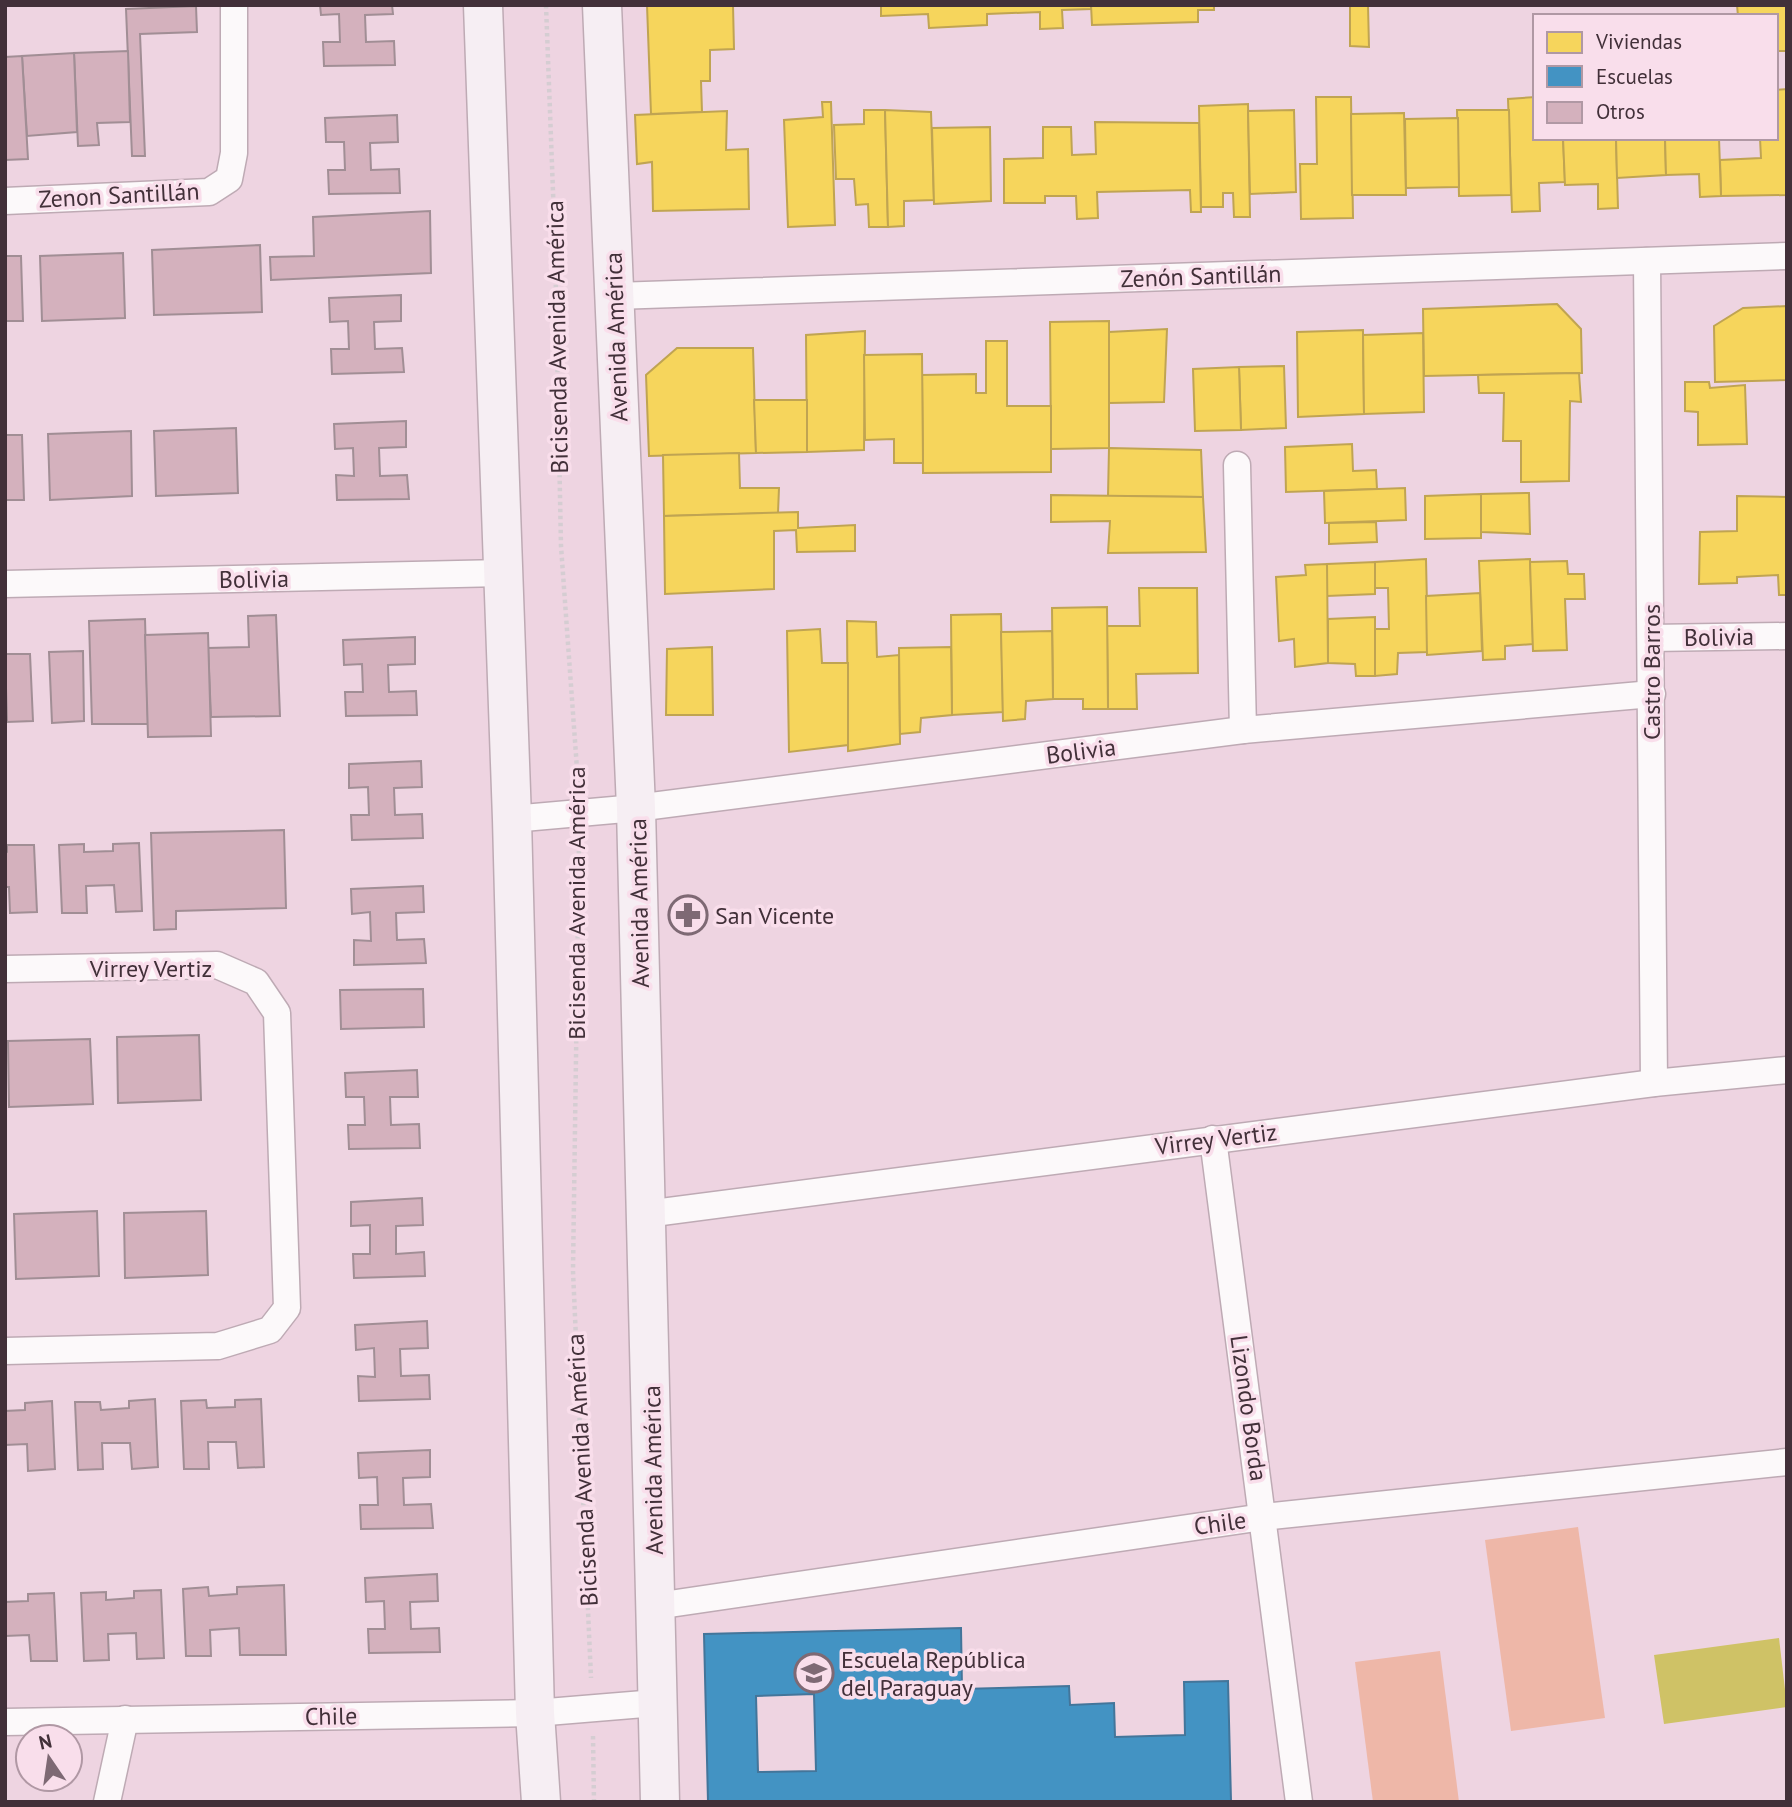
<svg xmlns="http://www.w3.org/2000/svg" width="1792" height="1807" font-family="'PT Sans',sans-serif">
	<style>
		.green { fill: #eeb7a8 }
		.water { fill: #cfc266 }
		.homes { fill: #f6d55c; stroke: #c0a452; stroke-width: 2 }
		.schools { fill: #4393c3; stroke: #43759a; stroke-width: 2; fill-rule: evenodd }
		.building { fill: #d4b1bd; stroke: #a18e95; stroke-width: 2 }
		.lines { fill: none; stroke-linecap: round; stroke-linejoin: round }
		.minor-casing { stroke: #beaab4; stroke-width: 29 }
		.secondary-casing { stroke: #beaab4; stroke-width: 41 }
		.path { stroke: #d5cdd2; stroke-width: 4.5; stroke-dasharray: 3.5 3.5; stroke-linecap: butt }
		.minor { stroke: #fcf9fa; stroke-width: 26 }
		.secondary { stroke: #f6eef3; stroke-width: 38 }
		.labels { text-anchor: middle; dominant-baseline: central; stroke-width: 7; stroke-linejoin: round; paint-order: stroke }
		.street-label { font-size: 24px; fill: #423039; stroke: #f9deeb }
		.poi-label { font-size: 24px; fill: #423039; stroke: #f9deeb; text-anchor: start }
	</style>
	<rect width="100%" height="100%" fill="#eed4e1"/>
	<!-- green -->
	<g class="green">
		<polygon points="1578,1527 1605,1718 1511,1731 1485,1540"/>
		<polygon points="1440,1651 1459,1802 1373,1802 1355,1662"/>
	</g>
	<!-- water -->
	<polygon class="water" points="1779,1638 1787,1707 1664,1724 1654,1655"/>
	<!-- homes -->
	<g class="homes">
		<polygon points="647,5 733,5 734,49 710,50 710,81 701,81 702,112 651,114"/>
		<polygon points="881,5 1091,5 1091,9 1062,10 1063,28 1040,29 1040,12 987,14 987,25 929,28 928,14 881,16"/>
		<polygon points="1091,5 1214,5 1214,10 1198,10 1198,22 1092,25"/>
		<polygon points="1350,5 1368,5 1369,47 1350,46"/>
		<polygon points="1737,5 1787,5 1787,51 1776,51 1776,16 1738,16"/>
		<polygon points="1787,89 1787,195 1721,196 1720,160 1761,158 1760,138 1776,138 1776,90"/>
		<polygon points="1316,97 1351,97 1353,218 1301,219 1300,164 1317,164"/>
		<polygon points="1535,97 1535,138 1563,138 1565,182 1539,183 1540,211 1512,212 1508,99"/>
		<polygon points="822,102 831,102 835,225 788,227 784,120 823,117"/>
		<polygon points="1248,104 1250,217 1234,217 1233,193 1223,193 1223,207 1201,207 1199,106"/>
		<polygon points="864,110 885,110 888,227 869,227 868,204 856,205 854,179 836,179 834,125 864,124"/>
		<polygon points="885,110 931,112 934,200 904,201 904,226 888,227"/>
		<polygon points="1294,110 1296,192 1250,194 1248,111"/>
		<polygon points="1457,110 1509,110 1511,195 1459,196"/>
		<polygon points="727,111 726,150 748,149 749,209 653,211 652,162 637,164 635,115"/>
		<polygon points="1404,113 1406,195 1352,195 1351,114"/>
		<polygon points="1458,118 1459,187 1406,188 1405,119"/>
		<polygon points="1095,122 1199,123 1201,212 1191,212 1190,190 1097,192 1098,218 1077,219 1076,196 1045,196 1045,203 1004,203 1004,159 1043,158 1043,127 1071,127 1072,155 1096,154"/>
		<polygon points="990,127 991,201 934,204 932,128"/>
		<polygon points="1563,138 1616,138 1618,208 1598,209 1598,184 1565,185"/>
		<polygon points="1616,138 1665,138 1666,175 1617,178"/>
		<polygon points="1665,138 1719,138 1721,196 1700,197 1699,174 1666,175"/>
		<polygon points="1557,304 1581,329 1582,373 1424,376 1423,309"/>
		<polygon points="1787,306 1787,380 1715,382 1714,326 1743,308"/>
		<polygon points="1109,321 1109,448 1051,449 1050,322"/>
		<polygon points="1167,329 1164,402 1109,403 1109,332"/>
		<polygon points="1363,330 1364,414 1298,417 1297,332"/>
		<polygon points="865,331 864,450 807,452 806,335"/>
		<polygon points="1423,333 1424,412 1364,414 1363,335"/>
		<polygon points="986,341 1007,341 1007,406 1051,406 1051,472 923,473 922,375 976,374 976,393 986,393"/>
		<polygon points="677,348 753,348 756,453 649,456 646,375"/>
		<polygon points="922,354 923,463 894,463 894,439 865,440 864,355"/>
		<polygon points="1284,366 1286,428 1241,430 1239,367"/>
		<polygon points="1239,367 1241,430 1195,431 1193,369"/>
		<polygon points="1579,373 1581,402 1570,401 1569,481 1521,482 1521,441 1503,441 1504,393 1479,393 1478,375"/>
		<polygon points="1685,382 1709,382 1710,388 1745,385 1747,444 1698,445 1698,412 1685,411"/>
		<polygon points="754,400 807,400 807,452 756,453"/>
		<polygon points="1352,444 1353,471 1376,470 1377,489 1286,492 1285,447"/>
		<polygon points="1109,448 1201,450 1203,497 1108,496"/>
		<polygon points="739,453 740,488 779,488 778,513 664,516 663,455"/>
		<polygon points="1405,488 1406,520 1325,523 1324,491"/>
		<polygon points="1529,493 1530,534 1481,532 1481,494"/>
		<polygon points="1481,494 1481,538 1425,539 1425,496"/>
		<polygon points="1051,495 1203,497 1206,552 1108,553 1110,521 1051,522"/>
		<polygon points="1737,496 1787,497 1787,595 1779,595 1778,575 1737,577 1737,583 1699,584 1700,532 1737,531"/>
		<polygon points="798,512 798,528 855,525 855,551 797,552 796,530 774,531 774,589 665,594 664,516"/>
		<polygon points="1376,522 1377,542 1329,544 1329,523"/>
		<polygon points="1426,559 1428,652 1398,653 1397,674 1375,676 1375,629 1389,629 1388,588 1375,588 1375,562"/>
		<polygon points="1530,559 1533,644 1505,646 1505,659 1483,660 1479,561"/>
		<polygon points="1567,561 1568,574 1584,574 1585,599 1565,599 1567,650 1533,651 1530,562"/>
		<polygon points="1375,562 1375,594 1327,596 1327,564"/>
		<polygon points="1327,564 1328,663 1295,667 1294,639 1279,641 1276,577 1306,575 1305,565"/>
		<polygon points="1139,588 1197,588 1198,673 1136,674 1137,709 1108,709 1107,626 1140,626"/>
		<polygon points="1480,593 1482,651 1427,655 1426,596"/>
		<polygon points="1107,607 1108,709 1083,709 1083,699 1053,699 1052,608"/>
		<polygon points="1001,614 1003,712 952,715 951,615"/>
		<polygon points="1375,617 1375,676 1356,676 1355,664 1328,663 1328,619"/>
		<polygon points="847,621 876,622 877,657 899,655 900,744 848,751"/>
		<polygon points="820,629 822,663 848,663 848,745 789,752 787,631"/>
		<polygon points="1052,631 1053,699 1026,701 1025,719 1003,721 1001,632"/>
		<polygon points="712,647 713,715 666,715 667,649"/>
		<polygon points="951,647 952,715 921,718 920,732 900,734 899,648"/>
	</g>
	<!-- schools -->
	<path class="schools" d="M961,1628L962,1689L1069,1686L1070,1705L1114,1703L1115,1737L1185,1735L1184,1682L1228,1681L1231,1801L708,1802L704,1634ZM814,1694L816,1771L758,1772L756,1696Z"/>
	<!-- building -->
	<g class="building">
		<polygon points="320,5 392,5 393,14 365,15 366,42 394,41 395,65 324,66 323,42 340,42 339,14 321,15"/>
		<polygon points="196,6 197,32 140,34 145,156 132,156 126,9"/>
		<polygon points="128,51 130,122 97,123 99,145 78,146 74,53"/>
		<polygon points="74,53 77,132 27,136 22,56"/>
		<polygon points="22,56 28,159 5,160 5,57"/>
		<polygon points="397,115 398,142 370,143 371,170 399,169 400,193 329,194 328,170 345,170 344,142 326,142 325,118"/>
		<polygon points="430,211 431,273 271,280 270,257 314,256 313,217"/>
		<polygon points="260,245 262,312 154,315 152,250"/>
		<polygon points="123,253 125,318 42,321 40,256"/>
		<polygon points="5,256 21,256 23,321 5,321"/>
		<polygon points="401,295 401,321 374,322 375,349 402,348 404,372 332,374 331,349 349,349 348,321 330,322 329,298"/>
		<polygon points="406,421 406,447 379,448 380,476 407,475 409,499 337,500 336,475 354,476 353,448 335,449 334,424"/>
		<polygon points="236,428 238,493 156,496 154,431"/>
		<polygon points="131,431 132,496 50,500 48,434"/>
		<polygon points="5,435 22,435 24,500 5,500"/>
		<polygon points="276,615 280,716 211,717 208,648 249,647 248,616"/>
		<polygon points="145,619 148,724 92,724 89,621"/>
		<polygon points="208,633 211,736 148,737 145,635"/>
		<polygon points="415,637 415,664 388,665 389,692 416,691 417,715 346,716 345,692 363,692 362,664 344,665 343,640"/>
		<polygon points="83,651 84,721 52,723 49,652"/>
		<polygon points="5,654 30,654 33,721 7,722"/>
		<polygon points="421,761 422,787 394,788 395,815 422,814 423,838 352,840 351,815 369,815 368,787 349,788 349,764"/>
		<polygon points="284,830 286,908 176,911 176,929 154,930 151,833"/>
		<polygon points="139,843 142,911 116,912 114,885 86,886 87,913 62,913 59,845 84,844 84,852 113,851 113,844"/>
		<polygon points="7,845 34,845 37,912 10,913 9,887 5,887 5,853 7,852"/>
		<polygon points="423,886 424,912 396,913 397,940 424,939 426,963 354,965 354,940 371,941 370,912 352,914 351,889"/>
		<polygon points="423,989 424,1027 341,1029 340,990"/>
		<polygon points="199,1035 201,1100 118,1103 117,1037"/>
		<polygon points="90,1039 93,1104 9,1107 8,1041"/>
		<polygon points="417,1070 418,1097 390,1097 391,1125 419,1124 420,1148 349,1149 348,1125 365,1125 364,1097 346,1097 345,1073"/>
		<polygon points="422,1198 423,1225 396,1226 396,1254 424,1252 425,1276 354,1278 353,1254 370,1254 370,1225 351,1226 351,1202"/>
		<polygon points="97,1211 99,1276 16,1279 14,1214"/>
		<polygon points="206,1211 208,1275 125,1278 124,1213"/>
		<polygon points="427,1321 428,1348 400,1349 401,1376 429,1375 430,1399 359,1401 358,1376 375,1377 374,1348 356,1350 355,1325"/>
		<polygon points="155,1399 158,1467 132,1469 130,1443 102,1443 103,1469 78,1470 75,1402 100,1402 101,1410 129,1408 129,1401"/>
		<polygon points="261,1399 264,1467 238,1468 236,1442 208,1442 209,1469 184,1469 181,1401 206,1400 207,1408 235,1407 235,1400"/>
		<polygon points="52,1401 55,1469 28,1471 27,1444 5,1445 5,1411 25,1410 25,1403"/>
		<polygon points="430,1450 430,1477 403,1478 404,1505 431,1504 433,1528 361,1529 360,1505 378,1505 377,1477 359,1478 358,1453"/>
		<polygon points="437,1574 438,1601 410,1602 411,1629 439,1628 440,1652 369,1653 368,1629 385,1629 384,1601 366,1602 365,1578"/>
		<polygon points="284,1585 286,1655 240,1655 239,1628 210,1630 211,1656 186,1656 183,1589 208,1587 209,1596 237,1594 237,1587"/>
		<polygon points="161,1590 164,1658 137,1659 136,1633 108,1634 109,1660 84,1661 81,1593 106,1592 106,1600 134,1598 134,1591"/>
		<polygon points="54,1593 57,1661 31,1661 29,1635 5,1636 5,1602 28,1601 28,1594"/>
	</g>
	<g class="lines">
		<!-- minor casing -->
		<g class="minor-casing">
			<g id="minor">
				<polyline points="5,201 209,192 229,179 234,153 234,5"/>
				<polyline points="1647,261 1654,1083"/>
				<polyline points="615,296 1787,256"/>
				<polyline points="1237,465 1243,730"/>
				<polyline points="5,584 503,573"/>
				<polyline points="1651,638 1787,636"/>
				<polyline points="512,819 636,808 1243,730 1652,694"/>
				<polyline points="5,969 217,965 256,982 277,1013 287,1308 270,1330 218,1346 5,1351"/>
				<polyline points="1213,1139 1299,1802"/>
				<polyline points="646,1214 1654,1083 1787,1070"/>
				<polyline points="656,1606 1263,1517 1787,1462"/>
				<polyline points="5,1722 535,1713 656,1703"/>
				<polyline points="107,1802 125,1719"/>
			</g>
		</g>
		<!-- secondary casing -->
		<g class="secondary-casing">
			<g id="secondary">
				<polyline points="483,5 512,819 535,1713 541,1802"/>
				<polyline points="602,5 636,808 660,1802"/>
			</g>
		</g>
		<!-- path -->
		<g class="path">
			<polyline points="546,5 555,245 561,546 578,783"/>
			<polyline points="579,844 573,1271 591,1678"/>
			<polyline points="593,1736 594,1802"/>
		</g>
		<!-- minor -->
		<use href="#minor" class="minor"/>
		<!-- secondary -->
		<use href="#secondary" class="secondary"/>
	</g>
	<!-- icons -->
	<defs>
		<g id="pharmacy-ring" transform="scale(2.0125)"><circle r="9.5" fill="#f9deeb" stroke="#7e6974" stroke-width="1.5"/><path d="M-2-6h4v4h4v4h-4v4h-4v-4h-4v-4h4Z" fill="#7e6974"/></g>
		<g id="school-ring" transform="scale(2.0125)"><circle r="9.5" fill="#f9deeb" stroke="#7e6974" stroke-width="1.5"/><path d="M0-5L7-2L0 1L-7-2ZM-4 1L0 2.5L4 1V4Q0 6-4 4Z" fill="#7e6974"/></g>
	</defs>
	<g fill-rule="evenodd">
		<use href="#pharmacy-ring" x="688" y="915"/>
		<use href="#school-ring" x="814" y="1673"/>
	</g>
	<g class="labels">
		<!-- street labels -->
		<g class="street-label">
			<text transform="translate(119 195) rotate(-3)">Zenon Santillán</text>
			<text transform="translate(1201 276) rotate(-2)">Zenón Santillán</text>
			<text transform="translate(557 337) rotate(-91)">Bicisenda Avenida América</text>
			<text transform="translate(616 337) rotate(-92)">Avenida América</text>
			<text transform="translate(254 579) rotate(-1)">Bolivia</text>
			<text transform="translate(1719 637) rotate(-1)">Bolivia</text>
			<text transform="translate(1651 672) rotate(-90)">Castro Barros</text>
			<text transform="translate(1081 751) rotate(-7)">Bolivia</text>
			<text transform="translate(576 903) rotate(-90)">Bicisenda Avenida América</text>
			<text transform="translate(639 903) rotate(-91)">Avenida América</text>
			<text x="151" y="968">Virrey Vertiz</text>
			<text transform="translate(1216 1139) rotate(-7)">Virrey Vertiz</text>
			<text transform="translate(1249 1408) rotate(82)">Lizondo Borda</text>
			<text transform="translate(582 1470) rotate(-93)">Bicisenda Avenida América</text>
			<text transform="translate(653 1470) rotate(-91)">Avenida América</text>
			<text transform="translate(1220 1523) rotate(-8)">Chile</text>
			<text transform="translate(331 1716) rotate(-1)">Chile</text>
		</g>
		<!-- poi labels -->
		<g class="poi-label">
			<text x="715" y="915">San Vicente</text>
			<text x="841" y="1659">Escuela República<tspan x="841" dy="28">del Paraguay</tspan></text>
		</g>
	</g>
	<!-- border -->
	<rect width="1792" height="1807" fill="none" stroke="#423039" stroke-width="14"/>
	<!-- legend -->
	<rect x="1533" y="14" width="245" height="126" fill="#f9deeb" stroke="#b098a4" stroke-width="2"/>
	<rect x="1547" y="32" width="35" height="21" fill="#f6d55c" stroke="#b098a4" stroke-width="2"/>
	<text x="1596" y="49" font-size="21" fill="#423039">Viviendas</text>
	<rect x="1547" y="66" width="35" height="21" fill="#4393c3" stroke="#b098a4" stroke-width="2"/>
	<text x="1596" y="84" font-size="21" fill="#423039">Escuelas</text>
	<rect x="1547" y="102" width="35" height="21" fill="#d4b1bd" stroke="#b098a4" stroke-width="2"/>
	<text x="1596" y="119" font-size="21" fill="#423039">Otros</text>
	<!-- north arrow -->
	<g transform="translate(49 1758) rotate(347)"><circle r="33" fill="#f9deeb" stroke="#b098a4" stroke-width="2"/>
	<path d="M0-5L12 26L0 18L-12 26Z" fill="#7e6974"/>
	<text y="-10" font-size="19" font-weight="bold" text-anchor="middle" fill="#423039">N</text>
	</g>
</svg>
